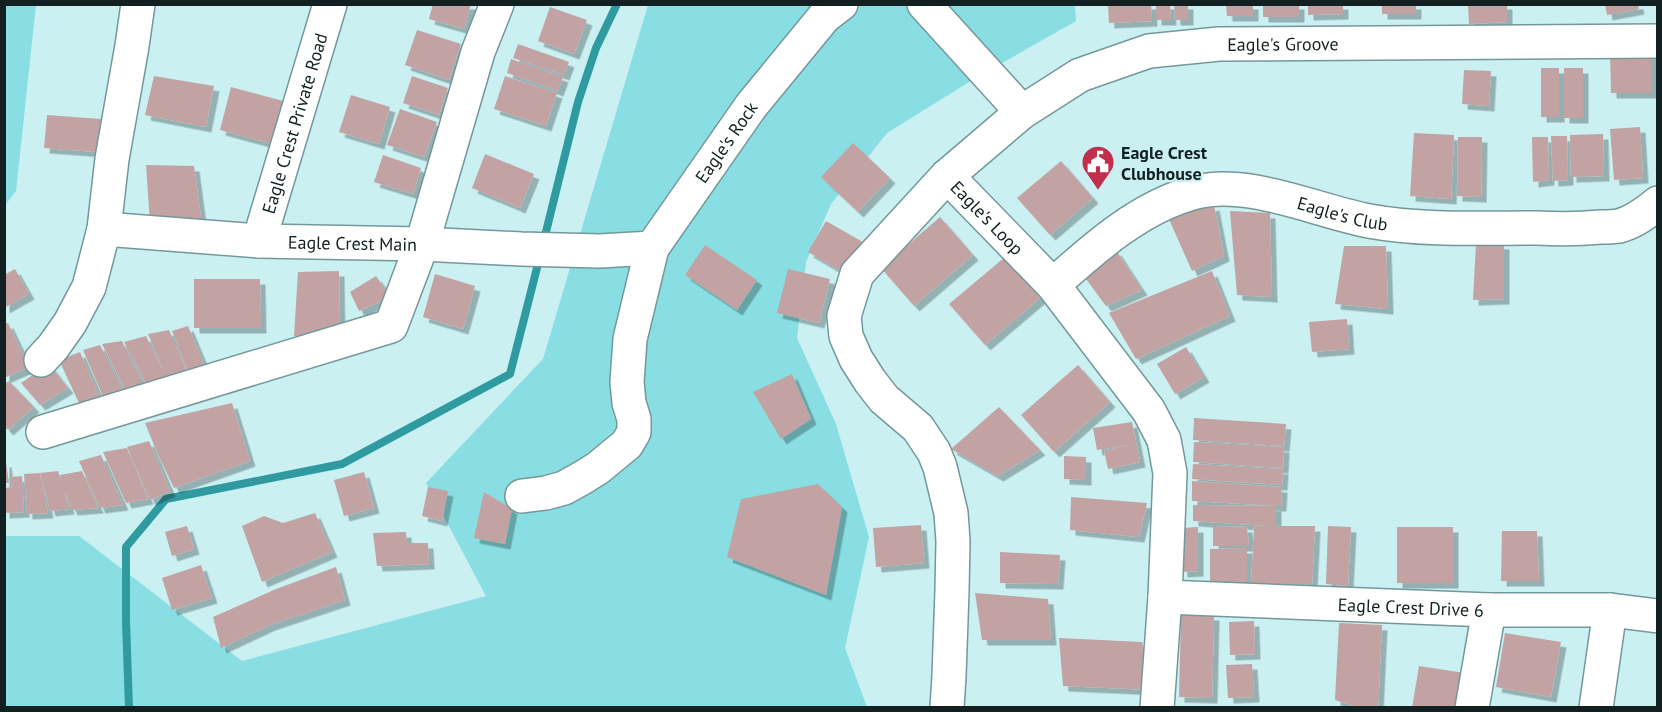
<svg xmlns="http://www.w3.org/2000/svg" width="1662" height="712" font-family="'PT Sans',sans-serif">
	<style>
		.green { fill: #88dee2 }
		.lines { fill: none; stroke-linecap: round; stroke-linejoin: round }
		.stream { stroke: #2f9ba1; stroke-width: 8 }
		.building { fill: #c3a2a3; filter: url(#shadow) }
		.minor-casing { stroke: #74989a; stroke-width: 36 }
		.minor { stroke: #fff; stroke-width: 33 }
		.labels { text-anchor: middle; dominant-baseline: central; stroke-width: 4.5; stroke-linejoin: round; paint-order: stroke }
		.street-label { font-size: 18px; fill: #122021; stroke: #caf0f2 }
		.poi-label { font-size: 18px; font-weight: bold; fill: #122021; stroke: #caf0f2; text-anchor: start }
	</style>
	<defs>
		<filter id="shadow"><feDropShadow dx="5.5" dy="5.5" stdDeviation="0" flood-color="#0004"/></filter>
	</defs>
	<rect width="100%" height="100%" fill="#caf0f2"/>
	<!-- green -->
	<g class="green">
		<polygon points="5,4 36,5 16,191 5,205"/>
		<polygon points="648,5 1075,5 1076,21 974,79 887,133 831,204 806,262 797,338 836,424 869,537 845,648 867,707 5,707 4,536 79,536 242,661 486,596 426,483 543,359"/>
	</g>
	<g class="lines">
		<!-- stream -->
		<g class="stream">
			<polyline points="543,244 578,102 596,48 617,4"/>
			<polyline points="129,708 126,621 126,547 166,499 342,464 510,374 540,256"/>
		</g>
	</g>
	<!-- building -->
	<g class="building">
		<polygon points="433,4 471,4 464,29 429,19"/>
		<polygon points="1108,4 1151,4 1152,21 1109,23"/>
		<polygon points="1156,4 1170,4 1171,20 1156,20"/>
		<polygon points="1174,4 1188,4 1188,20 1175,20"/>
		<polygon points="1226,4 1253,4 1253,16 1227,16"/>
		<rect x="1263" y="4" width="36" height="13"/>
		<polygon points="1308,4 1343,4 1343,14 1308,15"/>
		<rect x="1382" y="4" width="34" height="10"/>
		<polygon points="1468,4 1507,4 1507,22 1469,24"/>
		<polygon points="1605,4 1638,4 1639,9 1607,15"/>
		<polygon points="550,7 587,20 574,54 538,41"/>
		<polygon points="417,30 461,44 449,80 405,65"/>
		<polygon points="518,44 569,62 564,75 513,58"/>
		<polygon points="1610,52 1652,52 1652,93 1611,93"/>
		<polygon points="511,59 563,77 558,91 507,73"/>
		<rect x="1541" y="68" width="18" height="49"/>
		<rect x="1564" y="68" width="19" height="50"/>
		<polygon points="1464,70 1491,71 1489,106 1462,104"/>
		<polygon points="154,76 214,86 206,127 145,115"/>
		<polygon points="412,76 448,88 439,115 403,103"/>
		<polygon points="505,76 557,93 546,126 494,109"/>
		<polygon points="231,87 283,101 272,144 220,130"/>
		<polygon points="351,95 390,107 379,144 339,132"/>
		<polygon points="400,109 437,122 424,157 387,145"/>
		<polygon points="47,115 101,119 98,152 44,148"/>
		<polygon points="1640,127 1643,178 1614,180 1610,129"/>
		<polygon points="1414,133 1454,135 1451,199 1410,196"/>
		<polygon points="1603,134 1604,176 1571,177 1570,135"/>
		<polygon points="1551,136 1567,136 1568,180 1553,181"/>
		<polygon points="1458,137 1482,137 1481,197 1457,196"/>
		<polygon points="1532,137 1548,137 1549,180 1533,182"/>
		<polygon points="853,143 890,178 858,212 821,177"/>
		<polygon points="485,154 534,174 520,208 472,188"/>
		<polygon points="383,155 421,168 413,194 374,182"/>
		<polygon points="1061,161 1093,198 1050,235 1017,198"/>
		<polygon points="146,165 194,166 202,225 150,223"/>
		<polygon points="1214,205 1224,256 1192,271 1168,217"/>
		<polygon points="1230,211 1270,213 1272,297 1237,295"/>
		<polygon points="940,217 973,255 914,306 881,268"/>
		<polygon points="826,221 868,245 849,276 808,252"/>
		<polygon points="1476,243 1504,244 1504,299 1473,300"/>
		<polygon points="705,245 757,280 737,310 685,275"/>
		<polygon points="1344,246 1386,246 1388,309 1335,304"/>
		<polygon points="1116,250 1142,290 1106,306 1086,279"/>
		<polygon points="1005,257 1040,298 985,345 949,304"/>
		<polygon points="15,269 29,294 4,308 4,275"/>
		<polygon points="788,269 830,279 819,323 777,313"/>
		<polygon points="339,271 340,337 294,336 298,272"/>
		<polygon points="1212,271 1230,316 1136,359 1109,313"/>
		<polygon points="435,274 475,286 463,329 423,317"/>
		<polygon points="376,276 391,297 359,311 350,292"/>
		<polygon points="194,279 260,279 261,328 194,328"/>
		<polygon points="1347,319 1349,349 1312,352 1309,322"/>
		<polygon points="8,323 29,367 4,378 4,324"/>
		<polygon points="188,326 206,369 188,372 172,331"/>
		<polygon points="169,330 188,374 148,388 124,342 146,336 165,374 148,334"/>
		<polygon points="122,341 145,388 126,392 102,344"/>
		<polygon points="100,345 124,393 104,399 83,350"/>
		<polygon points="1186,347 1204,377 1175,394 1157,364"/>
		<polygon points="80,352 100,398 79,403 59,360"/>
		<polygon points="49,364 68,388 40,405 21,383"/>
		<polygon points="1078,365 1110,402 1054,452 1021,415"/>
		<polygon points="792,374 811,419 781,439 753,392"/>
		<polygon points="9,381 34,407 8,430 4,426 4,384"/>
		<polygon points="232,403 250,461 174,488 158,455 145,423"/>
		<polygon points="999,407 1040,450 998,476 951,449"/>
		<polygon points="1194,418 1286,424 1284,446 1193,440"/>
		<polygon points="1132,422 1140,462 1108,469 1104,451 1128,445 1097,450 1093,428"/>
		<polygon points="149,441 170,491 150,500 127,447"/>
		<polygon points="1194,442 1284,447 1283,468 1193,462"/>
		<polygon points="127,448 148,499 126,503 103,452"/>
		<polygon points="101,455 123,505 100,508 79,461"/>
		<polygon points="1064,456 1086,457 1086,480 1064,479"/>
		<polygon points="4,462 6,462 9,483 4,483"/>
		<polygon points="1193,464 1283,469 1282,485 1192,479"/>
		<polygon points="58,471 63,485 60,475 82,471 98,508 72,510 64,490 69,509 50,511 40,473"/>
		<polygon points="364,472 374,508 344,516 334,480"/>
		<polygon points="40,473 48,513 27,514 24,474"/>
		<polygon points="22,476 24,512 4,513 4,488 12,487 11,477"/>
		<polygon points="1192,481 1282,487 1281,506 1192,501"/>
		<polygon points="818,484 842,507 826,595 727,557 741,499"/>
		<polygon points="428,487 448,491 442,521 422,516"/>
		<polygon points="484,492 512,509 505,544 474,538"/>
		<polygon points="1071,497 1147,503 1139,537 1070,530"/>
		<polygon points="1193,505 1276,506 1276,526 1315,526 1312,584 1251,585 1254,526 1269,526 1193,521"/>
		<polygon points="315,513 332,552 262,582 242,526 264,516 283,523"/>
		<polygon points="921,525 924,563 876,567 873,528"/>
		<polygon points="187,526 194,549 172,556 165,532"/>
		<polygon points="1213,526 1247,527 1249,546 1213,546"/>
		<polygon points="1328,526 1351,527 1348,586 1326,584"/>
		<polygon points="1198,527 1198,571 1182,572 1181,528"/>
		<rect x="1397" y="527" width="56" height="56"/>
		<polygon points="1502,531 1537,531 1539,581 1501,581"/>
		<polygon points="406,532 407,543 428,543 429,564 377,566 373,533"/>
		<polygon points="1247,548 1247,583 1210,583 1210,549"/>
		<polygon points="1000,552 1060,555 1058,584 1000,583"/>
		<polygon points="201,565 212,598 172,610 162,578"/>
		<polygon points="336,567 345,600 270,625 221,648 213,617 276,589"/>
		<polygon points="975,593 1048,599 1051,640 982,640"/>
		<polygon points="1181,615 1214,615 1212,698 1179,697"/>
		<polygon points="1254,621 1255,654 1230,655 1229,622"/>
		<polygon points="1339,623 1382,625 1378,708 1360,708 1335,700"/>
		<polygon points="1505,633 1561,642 1551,697 1496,687"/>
		<polygon points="1059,638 1142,642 1153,690 1063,686"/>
		<polygon points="1252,664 1254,697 1228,698 1226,665"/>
		<polygon points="1419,666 1465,673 1459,708 1412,708"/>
	</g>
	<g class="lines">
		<!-- minor casing -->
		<g class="minor-casing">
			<g id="minor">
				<polyline points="924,4 1022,112"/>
				<path id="s1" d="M947,176L1053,285L1149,411L1164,440L1170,473L1165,597L1157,708"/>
				<path id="s2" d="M104,229L259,241L422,244L521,249L600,251L652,248L751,106L824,17L841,4"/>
				<path id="s3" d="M259,241L330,4"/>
				<path id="s4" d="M1053,285C1094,248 1141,206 1196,192C1249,179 1317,211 1369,221C1424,231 1481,228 1537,228C1558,229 1579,229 1601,227C1606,227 1613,227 1619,226C1634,222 1646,213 1658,203"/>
				<polyline points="41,360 53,347 70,323 89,287 104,229 112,159 132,46 138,4"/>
				<polyline points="43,432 391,326 422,244 478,52 497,4"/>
				<polyline points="522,496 546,493 564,488 582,478 598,468 627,444 634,432 634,419 629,403 627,382 630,339 652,248"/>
				<path id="s5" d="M1165,597L1489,610H1610L1658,616"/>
				<path id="s6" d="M947,708L949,676L952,591L953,541L951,513L940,467L934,452L918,428L884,399L870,381L856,359L846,336L844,316L857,274L947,176L1022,112L1080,75L1149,51L1219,44L1658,41"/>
				<polyline points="1472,708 1489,610"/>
				<polyline points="1596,708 1610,610"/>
			</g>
		</g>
		<!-- minor -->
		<use href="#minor" class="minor"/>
	</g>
	<!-- icons -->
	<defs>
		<g id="civic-pin" transform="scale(1.725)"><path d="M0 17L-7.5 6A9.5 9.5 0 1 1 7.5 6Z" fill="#c02f4c" stroke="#caf0f2"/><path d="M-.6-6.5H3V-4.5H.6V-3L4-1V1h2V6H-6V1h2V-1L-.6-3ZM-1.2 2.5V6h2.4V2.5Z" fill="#fff"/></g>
	</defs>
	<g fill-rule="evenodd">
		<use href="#civic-pin" x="1098" y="162"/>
	</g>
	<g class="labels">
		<!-- street labels -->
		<g class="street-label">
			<text stroke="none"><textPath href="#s6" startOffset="978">Eagle's Groove</textPath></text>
			<text stroke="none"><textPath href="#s3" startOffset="123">Eagle Crest Private Road</textPath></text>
			<text stroke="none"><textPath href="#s2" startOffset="678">Eagle's Rock</textPath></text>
			<text stroke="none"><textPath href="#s4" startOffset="322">Eagle's Club</textPath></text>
			<text stroke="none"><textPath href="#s1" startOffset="58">Eagle's Loop</textPath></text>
			<text stroke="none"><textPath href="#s2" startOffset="249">Eagle Crest Main</textPath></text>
			<text stroke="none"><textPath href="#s5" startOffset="246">Eagle Crest Drive 6</textPath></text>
		</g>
		<!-- poi labels -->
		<g class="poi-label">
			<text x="1121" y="152">Eagle Crest<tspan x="1121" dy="21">Clubhouse</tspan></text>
		</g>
	</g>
	<!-- border -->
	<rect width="1662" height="712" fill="none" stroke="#122021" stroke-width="12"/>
</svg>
